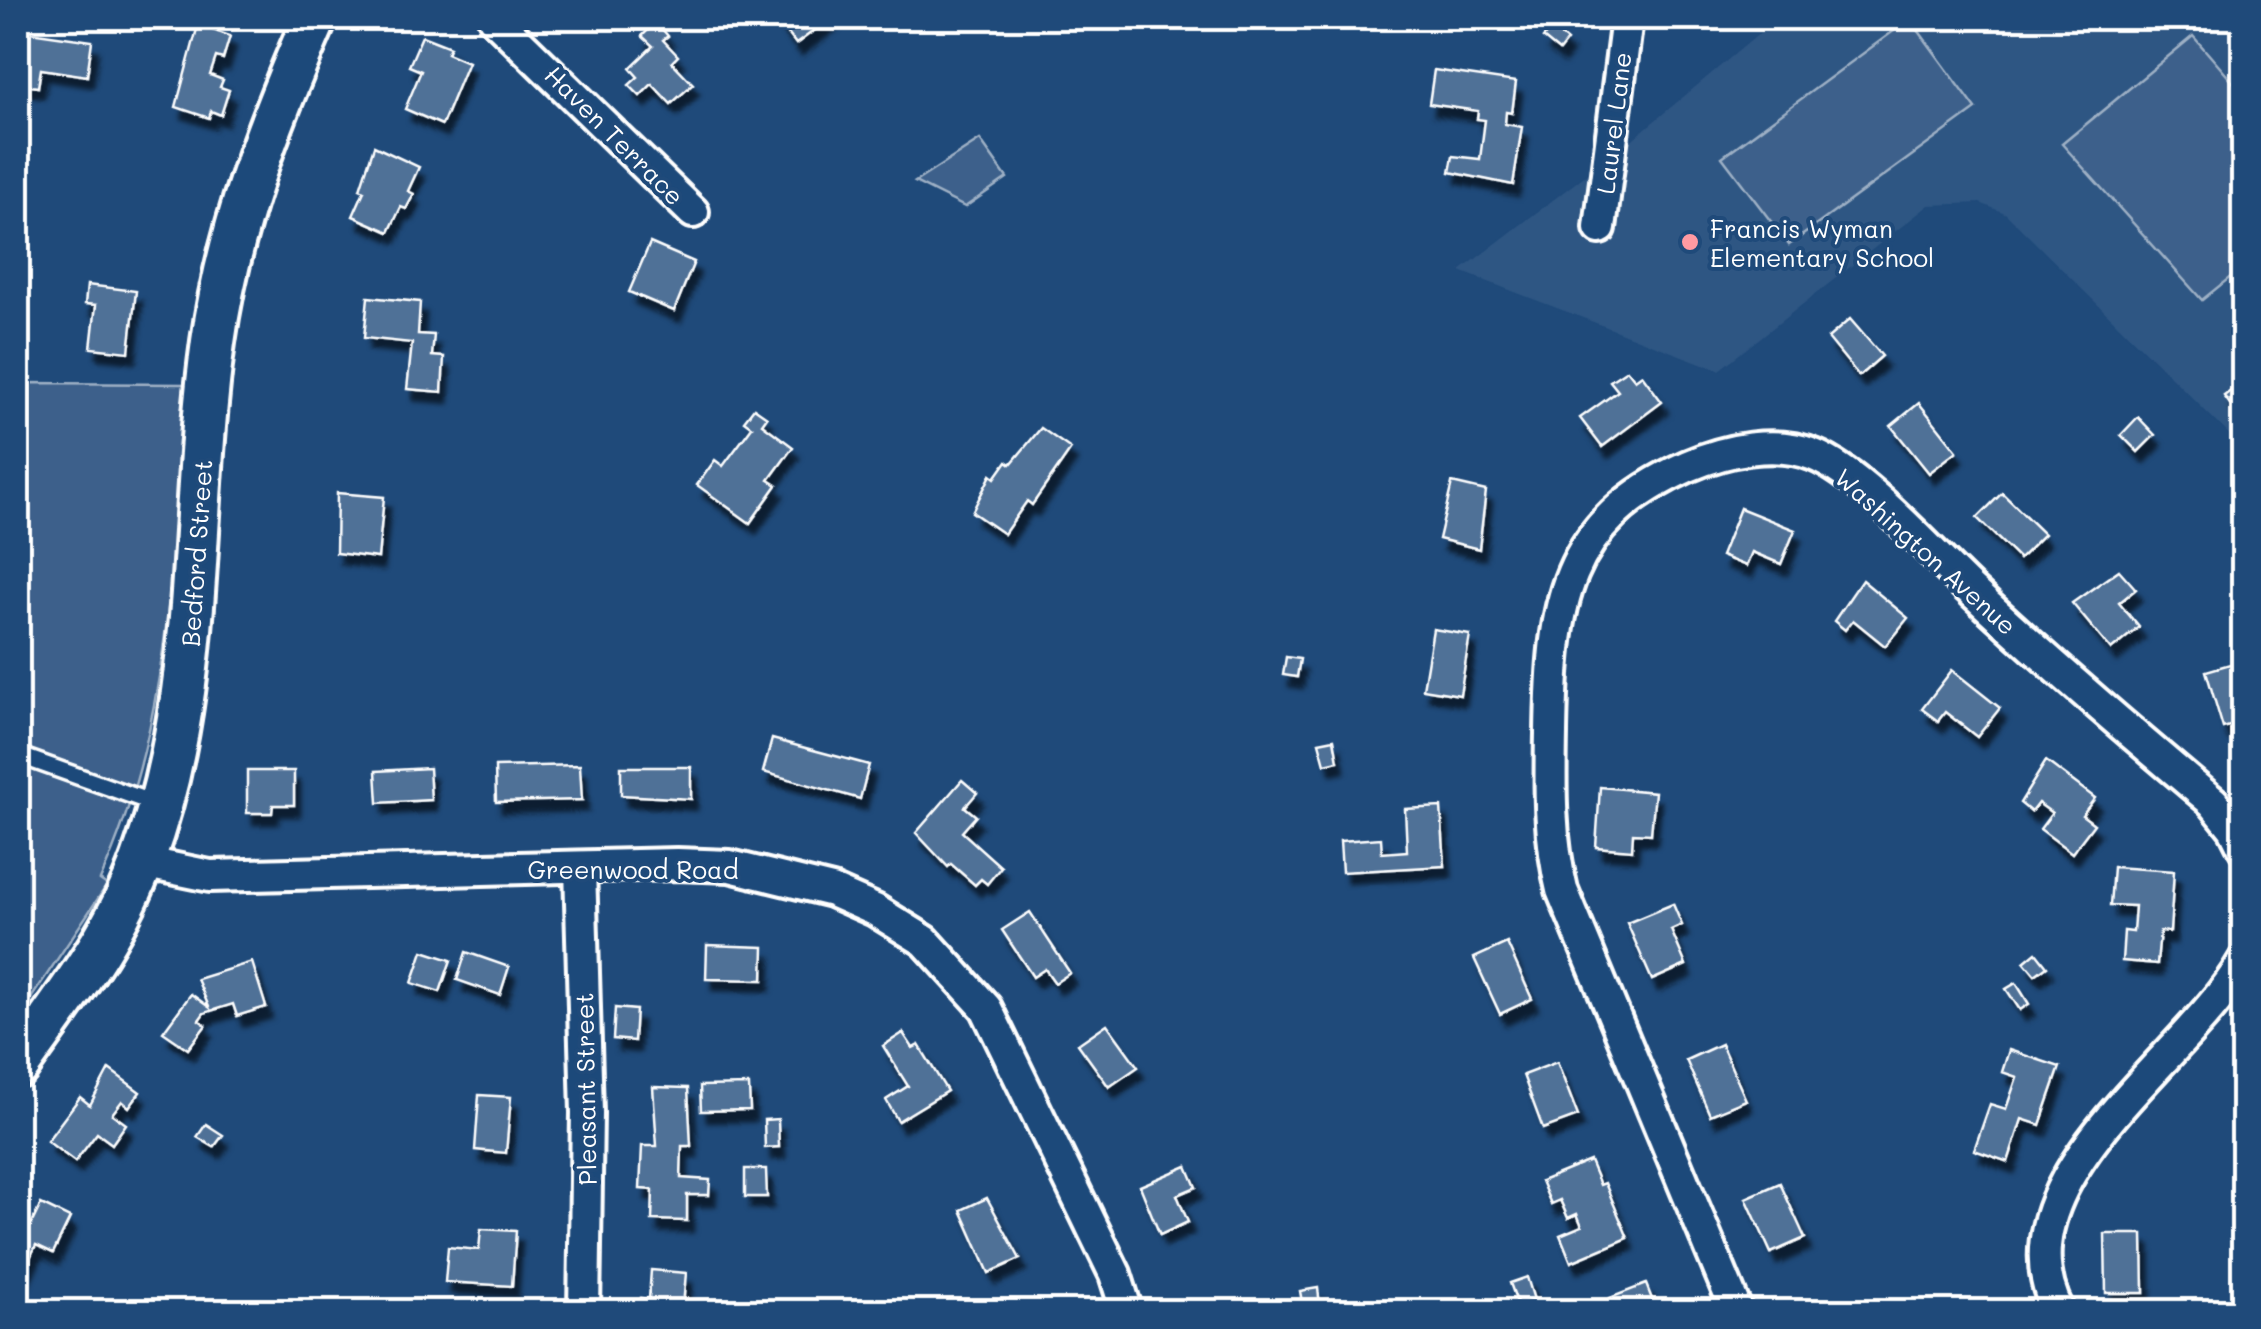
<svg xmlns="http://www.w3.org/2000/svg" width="2261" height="1329" font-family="Mali,sans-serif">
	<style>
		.built { fill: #2e5683 }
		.green { fill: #3c618b; stroke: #9eb0c5; stroke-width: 2.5 }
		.building { fill: #507197; stroke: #fff; stroke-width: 2.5; filter: url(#shadow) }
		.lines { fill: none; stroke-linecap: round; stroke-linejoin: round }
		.lane-casing { stroke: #fff; stroke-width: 22 }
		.street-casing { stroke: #fff; stroke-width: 38 }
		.secondary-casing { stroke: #fff; stroke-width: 50 }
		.lane { stroke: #1f4a7a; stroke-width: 15 }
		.street { stroke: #1f4a7a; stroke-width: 30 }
		.secondary { stroke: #1f4a7a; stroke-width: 42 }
		.poi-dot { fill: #ff9aa2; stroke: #1f4a7a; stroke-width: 4 }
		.labels { text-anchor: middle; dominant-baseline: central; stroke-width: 8; stroke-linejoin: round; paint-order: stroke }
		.street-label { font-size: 25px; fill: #fff; stroke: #1f4a7a }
		.poi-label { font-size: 25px; fill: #fff; stroke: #1f4a7a; text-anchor: start }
	</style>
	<defs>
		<filter id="shadow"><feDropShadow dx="6" dy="11" stdDeviation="2.5" flood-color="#0009"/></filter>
	</defs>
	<rect width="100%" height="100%" fill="#1f4a7a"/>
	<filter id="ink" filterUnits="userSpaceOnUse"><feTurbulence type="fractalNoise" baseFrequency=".01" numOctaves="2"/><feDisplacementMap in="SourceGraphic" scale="20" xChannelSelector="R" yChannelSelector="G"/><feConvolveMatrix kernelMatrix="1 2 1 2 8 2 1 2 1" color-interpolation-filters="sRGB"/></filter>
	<g filter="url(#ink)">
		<!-- built -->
		<polygon class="built" points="1778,18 2243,18 2243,448 2005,213 1980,203 1929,205 1719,370 1460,271 1634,138"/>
		<!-- green -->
		<g class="green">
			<polygon points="1910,19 1976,109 1789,245 1722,157"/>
			<polygon points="2193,36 2244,95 2243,267 2202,300 2062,144"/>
			<polygon points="980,140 1007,178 965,207 915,182"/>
			<path d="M18,383L186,384C172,553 172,724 100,880L107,885L18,1018Z"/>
		</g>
		<!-- building -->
		<g class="building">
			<polygon points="776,18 831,18 796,44"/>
			<polygon points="656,22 668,36 663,40 678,56 672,62 693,84 671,104 652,84 640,96 629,85 638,77 630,68 653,46 642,36"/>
			<polygon points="198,25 230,36 223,59 216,57 210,75 223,80 220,87 229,90 221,115 211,111 209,118 176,107"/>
			<polygon points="1552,28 1567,41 1559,51 1543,38"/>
			<polygon points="30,32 92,41 87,76 41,69 38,87 23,85"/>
			<polygon points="422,36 450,47 447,53 468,62 442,125 405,109 421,71 409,66"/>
			<polygon points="1434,70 1516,82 1512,113 1506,112 1505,124 1522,127 1513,185 1450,172 1453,156 1480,159 1485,120 1477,119 1478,111 1429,104"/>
			<polygon points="374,146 419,167 408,191 414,194 406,209 401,207 389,232 353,216 364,191 360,189"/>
			<polygon points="650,243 694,262 674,311 629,292"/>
			<polygon points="87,285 136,291 129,352 91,348 96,305 85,304"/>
			<polygon points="368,297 420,302 418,334 434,335 432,356 444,357 442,392 407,389 412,343 364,338"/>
			<polygon points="1850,319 1882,356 1859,376 1828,338"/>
			<polygon points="1627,370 1635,380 1642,375 1662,402 1602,447 1580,418 1618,391 1610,381"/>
			<polygon points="2232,390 2244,405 2240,418 2224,396"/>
			<polygon points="1919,403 1957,451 1929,473 1891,426"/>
			<polygon points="754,408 767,417 762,424 793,447 769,480 777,485 750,523 697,485 715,460 723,466 752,427 744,421"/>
			<polygon points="2138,417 2155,435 2138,452 2121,435"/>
			<polygon points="1041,428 1071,449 1032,505 1027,501 1004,534 972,512 991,475 995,478 1007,461 1011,464"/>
			<polygon points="1452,483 1486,491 1479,549 1439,539"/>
			<polygon points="337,493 384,497 378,558 336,553"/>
			<polygon points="2002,493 2044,534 2019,559 1977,518"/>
			<polygon points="1740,508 1795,530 1781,564 1752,552 1746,566 1721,556"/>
			<polygon points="2119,570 2136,589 2119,603 2139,627 2111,650 2072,603"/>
			<polygon points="1862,580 1908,618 1885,646 1853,620 1845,630 1834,621"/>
			<polygon points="1433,629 1470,635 1460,695 1423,689"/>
			<polygon points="1286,657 1300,659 1297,677 1283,675"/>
			<polygon points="2244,660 2244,722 2223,728 2206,671"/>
			<polygon points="1952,670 2000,708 1977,737 1945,712 1938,721 1922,709"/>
			<polygon points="772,739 869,765 860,799 763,772"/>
			<polygon points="1334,739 1338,761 1325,764 1319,742"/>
			<polygon points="2046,761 2095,798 2082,815 2094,824 2072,853 2040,829 2052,813 2038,803 2031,812 2020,803"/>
			<polygon points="580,765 582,800 496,802 495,767"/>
			<polygon points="621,767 691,767 691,799 621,795"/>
			<polygon points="429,768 431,800 378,803 376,771"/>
			<polygon points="247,771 294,771 294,805 273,805 272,813 247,813"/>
			<polygon points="962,780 977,793 965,807 976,816 962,832 1001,867 987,884 981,879 975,885 951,864 948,867 916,833"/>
			<polygon points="1600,787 1655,792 1651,834 1633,833 1632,850 1596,847"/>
			<polygon points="1441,807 1445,866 1342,872 1340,841 1381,838 1382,853 1407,851 1405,809"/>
			<polygon points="2113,867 2174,871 2170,932 2160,931 2157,964 2122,961 2124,931 2133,932 2135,906 2110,905"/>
			<polygon points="1673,904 1682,925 1671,930 1686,965 1652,980 1627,923"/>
			<polygon points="1030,912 1070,973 1055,983 1045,969 1033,977 1002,930"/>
			<polygon points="1507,943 1532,999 1500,1014 1474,958"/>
			<polygon points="707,945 764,947 763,980 706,979"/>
			<polygon points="423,951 451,960 440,992 412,983"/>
			<polygon points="466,952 509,967 500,995 457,980"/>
			<polygon points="2036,952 2047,966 2035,975 2024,962"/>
			<polygon points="252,962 266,1007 237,1016 233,1004 204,1013 199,1020 206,1025 188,1049 163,1032 191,994 209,1007 197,979"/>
			<polygon points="2016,983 2029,1004 2020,1010 2006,989"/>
			<polygon points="615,1008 636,1010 634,1041 613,1039"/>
			<polygon points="1107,1024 1138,1067 1109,1087 1078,1044"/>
			<polygon points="903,1033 913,1048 919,1045 947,1091 898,1121 886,1100 908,1086 883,1046"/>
			<polygon points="1721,1044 1746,1100 1710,1115 1686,1060"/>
			<polygon points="2009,1050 2060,1067 2040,1125 2022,1119 2008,1162 1974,1150 1990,1104 2006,1109 2017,1077 2002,1072"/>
			<polygon points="1557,1062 1578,1116 1543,1129 1523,1075"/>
			<polygon points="109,1069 140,1092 129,1107 122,1101 112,1114 126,1124 112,1144 97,1133 75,1162 47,1141 80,1097 90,1105"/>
			<polygon points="749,1085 750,1110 701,1111 700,1086"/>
			<polygon points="653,1087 688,1088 691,1146 682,1146 681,1178 710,1180 709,1195 687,1195 687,1221 652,1220 653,1190 640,1189 642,1146 657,1146"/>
			<polygon points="479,1095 511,1097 506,1153 475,1150"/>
			<polygon points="778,1119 779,1147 765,1148 764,1120"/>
			<polygon points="206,1124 223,1135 214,1147 197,1137"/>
			<polygon points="1590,1161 1600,1185 1605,1183 1628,1238 1571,1262 1560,1235 1582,1226 1577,1214 1568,1218 1560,1200 1551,1204 1541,1181"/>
			<polygon points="1187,1166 1196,1187 1177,1195 1188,1222 1160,1235 1140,1186"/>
			<polygon points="745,1169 766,1169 767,1197 745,1197"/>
			<polygon points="1780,1183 1805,1238 1771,1253 1746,1198"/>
			<polygon points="987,1198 1020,1259 989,1273 961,1210"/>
			<polygon points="41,1204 70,1218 53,1253 36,1245 19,1282 18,1233 25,1237"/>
			<polygon points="481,1229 516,1231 512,1286 445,1282 448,1247 479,1250"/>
			<polygon points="2105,1234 2143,1234 2144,1293 2106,1293"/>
			<polygon points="651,1270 686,1273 683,1306 693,1307 693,1312 640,1312 641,1298 649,1299"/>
			<polygon points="1527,1277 1534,1300 1518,1305 1510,1283"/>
			<polygon points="1646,1284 1657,1312 1615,1312 1610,1298"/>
			<polygon points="1318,1288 1320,1306 1303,1308 1300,1291"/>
		</g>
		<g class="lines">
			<!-- lane casing -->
			<g class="lane-casing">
				<polyline id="lane" points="18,755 156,804"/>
			</g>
			<!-- street casing -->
			<g class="street-casing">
				<g id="street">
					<polyline points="494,18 693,212"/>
					<polyline points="1600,228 1627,18"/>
					<polyline points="142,862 210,876 677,864 730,866 832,891 875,910 925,941 986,1008 1115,1274 1127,1312"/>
					<polyline points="580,867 587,1113 584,1312"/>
					<path d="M1737,1312L1562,890C1549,837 1550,787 1551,733C1553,606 1561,523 1688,466C1725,450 1776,439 1814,455C1863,475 1933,555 1974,593C2051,665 2132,734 2213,802L2234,828L2244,848"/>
					<path d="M2059,1312C1990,1182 2189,1059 2244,961"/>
				</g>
			</g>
			<!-- secondary casing -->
			<g class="secondary-casing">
				<path id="secondary" d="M18,1065C64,1000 116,935 143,859C205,692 189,515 213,342C229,227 269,123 315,18"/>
			</g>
			<!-- lane -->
			<use href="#lane" class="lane"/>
			<!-- street -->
			<use href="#street" class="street"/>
			<!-- secondary -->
			<use href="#secondary" class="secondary"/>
		</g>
	</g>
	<!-- markers -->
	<circle class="poi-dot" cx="1690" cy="242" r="10"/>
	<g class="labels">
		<!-- street labels -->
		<g class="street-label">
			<text transform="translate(1613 123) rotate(-83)">Laurel Lane</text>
			<text transform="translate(615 135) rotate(45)">Haven Terrace</text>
			<text transform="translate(1926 551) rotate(42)">Washington Avenue</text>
			<text transform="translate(196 553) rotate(-86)">Bedford Street</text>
			<text x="633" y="869">Greenwood Road</text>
			<text transform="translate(585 1089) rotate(-91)">Pleasant Street</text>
		</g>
		<!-- poi labels -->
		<g class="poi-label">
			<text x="1710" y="228">Francis Wyman<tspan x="1710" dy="29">Elementary School</tspan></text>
		</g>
	</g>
	<!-- margin -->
	<rect width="2261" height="1329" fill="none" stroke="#1f4a7a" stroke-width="60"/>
	<rect x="30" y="30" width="2201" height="1269" fill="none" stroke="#fff" stroke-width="4" filter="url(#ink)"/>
</svg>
